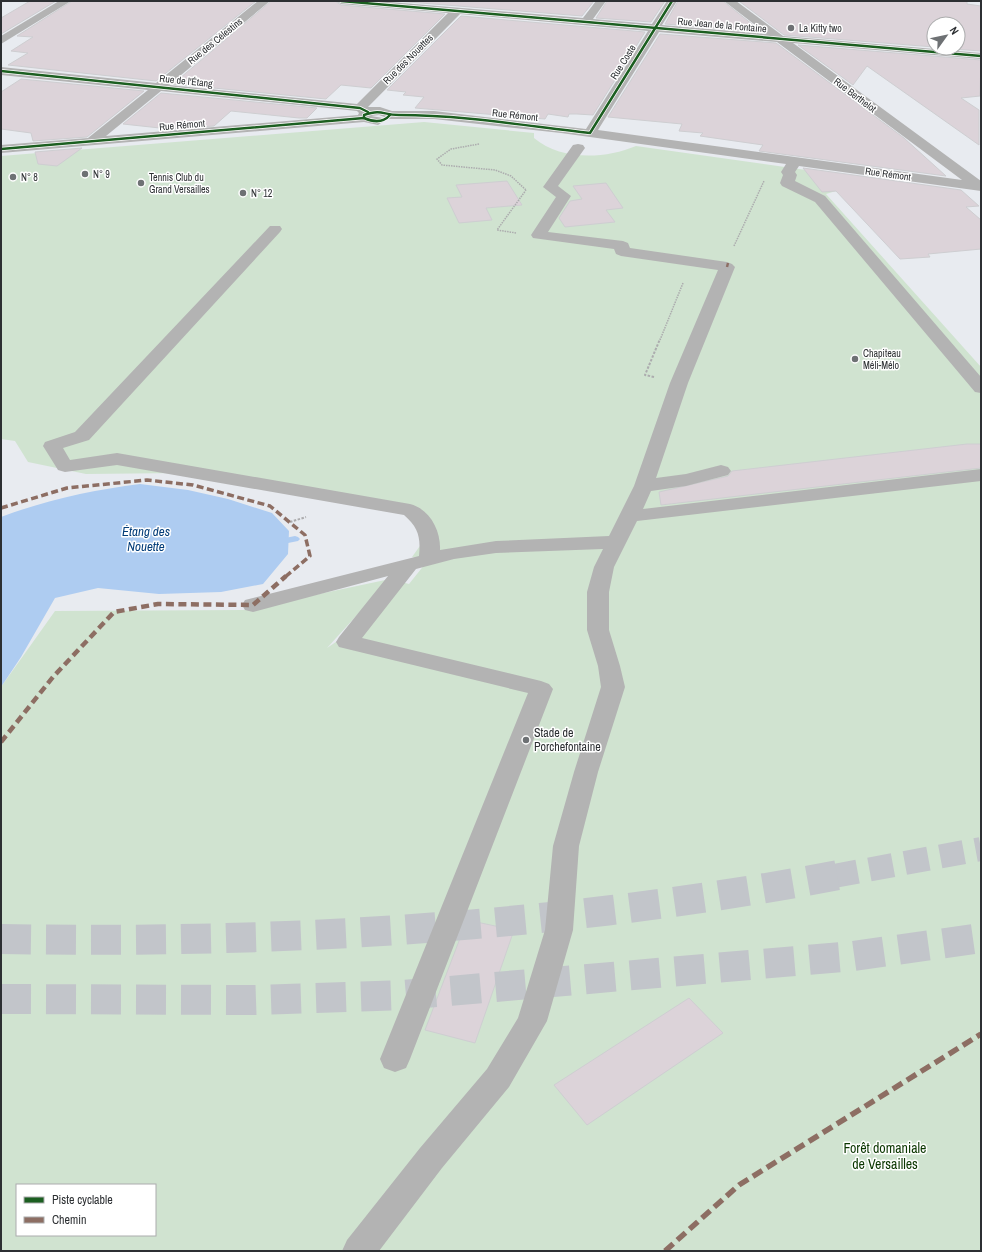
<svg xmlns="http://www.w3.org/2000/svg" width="982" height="1252" font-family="'Archivo Narrow',sans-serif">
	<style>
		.green { fill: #d0e3d0; fill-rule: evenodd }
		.water { fill: #aeccf1 }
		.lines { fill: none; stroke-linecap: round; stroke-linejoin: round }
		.stream { fill: #aeccf1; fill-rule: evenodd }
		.building { fill: #dcd3d9; stroke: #ceced1 }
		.highway-tunnel-far1 { stroke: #c2c5ca; stroke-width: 24; stroke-dasharray: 24 12; stroke-linecap: butt }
		.highway-tunnel { stroke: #c2c5ca; stroke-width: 30; stroke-dasharray: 30 15; stroke-linecap: butt }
		.path-far1 { stroke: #acacae; stroke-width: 1.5; stroke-dasharray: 1.5 1; stroke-linecap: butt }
		.path { stroke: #acacae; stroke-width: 2; stroke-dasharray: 2.5 1.5; stroke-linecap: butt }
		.minor { fill: #b3b3b3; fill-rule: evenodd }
		.quiet-far3 { stroke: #8d6e63; stroke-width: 2.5; stroke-dasharray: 5.5 2.5; stroke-linecap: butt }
		.quiet-far2 { stroke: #8d6e63; stroke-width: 3.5; stroke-dasharray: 7 3.5; stroke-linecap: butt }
		.quiet-far1 { stroke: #8d6e63; stroke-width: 4.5; stroke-dasharray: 8 4.5; stroke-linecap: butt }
		.quiet { stroke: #8d6e63; stroke-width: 5.5; stroke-dasharray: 11 5.5; stroke-linecap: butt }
		.cycleway-casing { stroke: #fff; stroke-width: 4 }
		.cycleway { stroke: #1b5e20; stroke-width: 2.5 }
		.poi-dot { fill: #6e7174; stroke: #fff; stroke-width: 1.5 }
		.labels { text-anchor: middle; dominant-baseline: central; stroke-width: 3; stroke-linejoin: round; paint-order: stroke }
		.far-street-label { font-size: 10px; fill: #2c2f32; stroke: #fff }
		.far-poi-label { font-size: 10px; fill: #2c2f32; stroke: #fff; text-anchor: start }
		.poi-label { font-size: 12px; fill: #2c2f32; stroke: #fff; text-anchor: start }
		.water-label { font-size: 13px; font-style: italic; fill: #023c78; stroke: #fff }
		.near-park-label { font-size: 14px; fill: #0b3701; stroke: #fff }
	</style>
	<rect width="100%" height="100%" fill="#e8ebf0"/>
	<!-- green -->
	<path class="green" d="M424,122L534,133V138C561,161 605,159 636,146L820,172L836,191L826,194L981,367V1251H1V687L55,611L243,610L390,579L409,584L425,564L431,561L412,557L422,543L421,532L403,513L182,473L86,474L28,462L15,441L1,439V156ZM386,583L352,631L327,648ZM17,1185H155V1235H17Z"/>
	<!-- water -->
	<path class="water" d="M140,484L188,490L228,499L272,513L289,531L288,554L263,584L221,592L159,594L98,588L55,598L21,657L1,687V517C46,500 93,490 140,484Z"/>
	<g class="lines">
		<!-- stream -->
		<polygon class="stream" points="295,536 298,537 300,539 298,541 288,543 283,540 285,538"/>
	</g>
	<!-- building -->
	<g class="building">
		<polygon points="30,1 56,1 1,34 1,18"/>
		<polygon points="72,1 256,1 156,81 8,65 28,53 11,51 33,37 17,36"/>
		<polygon points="271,1 335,1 341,5 445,14 371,88 341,85 326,99 173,84"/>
		<polygon points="396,1 594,1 582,16"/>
		<polygon points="607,1 665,1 651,22 596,18"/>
		<polygon points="678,1 723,1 762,32 665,24"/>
		<polygon points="739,1 967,1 967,4 981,6 981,51 940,48 958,48 958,24 934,24 934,47 784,35"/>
		<polygon points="461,16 645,32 593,115 577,114 569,114 568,117 548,114 545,119 415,108 424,97 403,95 406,92 387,90"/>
		<polygon points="660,34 776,43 904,138 946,176 759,151 763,145 700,136 703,133 679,131 682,124 608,117"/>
		<polygon points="798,45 981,60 980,96 961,98 979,110 979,145 867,66 853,85"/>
		<polygon points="21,79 144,91 87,137 33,141 31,133 1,129 1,92"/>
		<polygon points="161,93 317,108 307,118 299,118 231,111 214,126 169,129 123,124"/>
		<polygon points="82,148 57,166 38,164 35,152"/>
		<polygon points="803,168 961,190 979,206 966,207 981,220 981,249 928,254 930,257 900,259 836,191 822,192"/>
		<polygon points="507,181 522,205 486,208 492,220 459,223 447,198 462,197 456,185"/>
		<polygon points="606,183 623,208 606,210 615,222 565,227 559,218 570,201 582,199 573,186"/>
		<polygon points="967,444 981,444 981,468 661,505 659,492 728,476 732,471"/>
		<polygon points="467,920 514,930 475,1043 425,1030"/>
		<polygon points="689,998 723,1033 587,1125 554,1085"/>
	</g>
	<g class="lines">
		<!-- highway-tunnel-far1 -->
		<polyline class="highway-tunnel-far1" points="834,876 981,849"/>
		<!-- highway-tunnel -->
		<g class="highway-tunnel">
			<path d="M1,939C281,944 563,927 839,875"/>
			<polyline points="1,999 254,1000 403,995 853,956 981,938"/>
		</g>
		<!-- path-far1 -->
		<g class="path-far1">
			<polyline points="479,144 451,149 437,159 442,165 495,170 511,176 526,190"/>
			<polyline points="516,233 497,230 526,190"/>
			<polyline points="734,246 764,181"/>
			<polyline points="660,340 683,283"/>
		</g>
		<!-- path -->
		<g class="path">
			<polyline points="654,377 645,375 660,339"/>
			<polyline points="290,522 306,517"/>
		</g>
		<!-- minor -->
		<g class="minor">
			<polygon points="59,1 71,1 1,44 1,36"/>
			<path d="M258,1H270L169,85L357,104L448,13L341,4L336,1H378L583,18L596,1H606L593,19L652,24L667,1H677L662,25L767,34L724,1H736L783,36L981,53V59L793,43L981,181V191L799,166L795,172L797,175L795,181L825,196L981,377V393L975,392L815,202L782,186L780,183L783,175L781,172L786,164L561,133L434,119H390L379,115L371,116L383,118L384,121L378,125L364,122L1,153V145L88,138L148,90L1,75V67L156,83ZM460,14L648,31L586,129L434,111H392L380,107H368ZM659,32L777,42L962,180L598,130ZM161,91L357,111L359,113L358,115L106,136Z"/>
			<path d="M578,144L583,145L585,148L558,186L571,196L548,232L623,241L628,243L630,248L727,262L732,264L735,267L688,383L656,478L686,474L721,465L728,467L731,471L728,475L686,486L651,491L643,509L981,469V481L637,521L614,567L609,592V630L620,666L625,687L598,772L579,846L573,930L547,1021L509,1087L442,1168L379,1251H342L347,1240L420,1148L487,1069L518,1018L545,930L553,846L574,772L601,687L598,666L587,630V592L594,567L603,549L496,553L454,559L416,569L362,638L541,681L549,684L553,689L410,1059L406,1068L395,1072L384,1068L380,1059L528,693L339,647L336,642L339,637L388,576L253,612L245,610L242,605L245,600L419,556C421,537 418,527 404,515L117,465L65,472L58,470L43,446L45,442L75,432L270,226H280L282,229L280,232L89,440L63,448L70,460L117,453L410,504C430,509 441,531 440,550L496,541L609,536L634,486L670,383L718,270L621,256L616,254L614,249L533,238L531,235L556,197L543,187L573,145Z"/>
		</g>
		<!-- quiet-far3 -->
		<polyline class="quiet-far3" points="727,267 728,263"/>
		<!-- quiet-far2 -->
		<polyline class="quiet-far2" points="1,508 67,488 147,480 193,485 270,506 305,535 310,556 285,577"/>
		<!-- quiet-far1 -->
		<polyline class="quiet-far1" points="1,742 53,677 114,612 158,604 253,605 286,576"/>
		<!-- quiet -->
		<polyline class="quiet" points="665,1251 739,1185 981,1034"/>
		<!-- cycleway casing -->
		<g class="cycleway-casing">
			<g id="cycleway">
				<polyline points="341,1 981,56"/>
				<polyline points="1,71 360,108 368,112"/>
				<path d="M364,118V115C383,109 382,115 399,115C463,115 527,126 590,133L672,1"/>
				<path d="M1,149L364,118C373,122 383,123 390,115"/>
			</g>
		</g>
		<!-- cycleway -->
		<use href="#cycleway" class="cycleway"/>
	</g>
	<!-- markers -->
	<g class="poi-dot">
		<circle cx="791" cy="28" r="4"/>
		<circle cx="85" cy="174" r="4"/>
		<circle cx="13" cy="177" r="4"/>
		<circle cx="141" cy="183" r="4"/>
		<circle cx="243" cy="193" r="4"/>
		<circle cx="855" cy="359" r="4"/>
		<circle cx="526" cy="740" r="4"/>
	</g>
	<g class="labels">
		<!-- far-street labels -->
		<g class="far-street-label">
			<text transform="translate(722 25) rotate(5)">Rue Jean de la Fontaine</text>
			<text transform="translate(215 41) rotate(-39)">Rue des Célestins</text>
			<text transform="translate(408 59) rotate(-45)">Rue des Nouettes</text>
			<text transform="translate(623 62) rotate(-58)">Rue Coste</text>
			<text transform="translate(186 81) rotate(6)">Rue de l'Étang</text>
			<text transform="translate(855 95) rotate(37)">Rue Berthelot</text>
			<text transform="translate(515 115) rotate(6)">Rue Rémont</text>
			<text transform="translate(182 125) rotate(-5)">Rue Rémont</text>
			<text transform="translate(888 174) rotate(8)">Rue Rémont</text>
		</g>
		<!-- far-poi labels -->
		<g class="far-poi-label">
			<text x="799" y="28">La Kitty two</text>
			<text x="93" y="174">N° 9</text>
			<text x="21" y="177">N° 8</text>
			<text x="149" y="177">Tennis Club du<tspan x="149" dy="12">Grand Versailles</tspan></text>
			<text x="251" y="193">N° 12</text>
			<text x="863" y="353">Chapiteau<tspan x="863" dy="12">Méli-Mélo</tspan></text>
		</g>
		<!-- poi labels -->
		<g class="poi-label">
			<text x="534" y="733">Stade de<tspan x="534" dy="14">Porchefontaine</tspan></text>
		</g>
		<!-- water labels -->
		<g class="water-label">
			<text x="146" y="531">Étang des<tspan x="146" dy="15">Nouette</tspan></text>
		</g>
		<!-- near-park labels -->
		<g class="near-park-label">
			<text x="885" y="1148">Forêt domaniale<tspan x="885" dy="16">de Versailles</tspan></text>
		</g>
	</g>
	<!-- border -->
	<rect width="982" height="1252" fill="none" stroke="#2c2f32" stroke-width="4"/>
	<!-- legend -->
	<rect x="16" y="1184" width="140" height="52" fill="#ffffff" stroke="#abacad"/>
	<rect x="24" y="1197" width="20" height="6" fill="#1b5e20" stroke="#abacad"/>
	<text x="52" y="1204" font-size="12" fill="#2c2f32">Piste cyclable</text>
	<rect x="24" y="1217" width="20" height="6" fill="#8d6e63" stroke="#abacad"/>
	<text x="52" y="1224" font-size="12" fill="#2c2f32">Chemin</text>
	<!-- north arrow -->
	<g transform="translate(946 36) rotate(57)"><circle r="19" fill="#ffffff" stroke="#abacad"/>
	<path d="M0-3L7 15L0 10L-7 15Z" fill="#6e7174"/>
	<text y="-6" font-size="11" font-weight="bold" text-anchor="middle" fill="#2c2f32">N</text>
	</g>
</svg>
